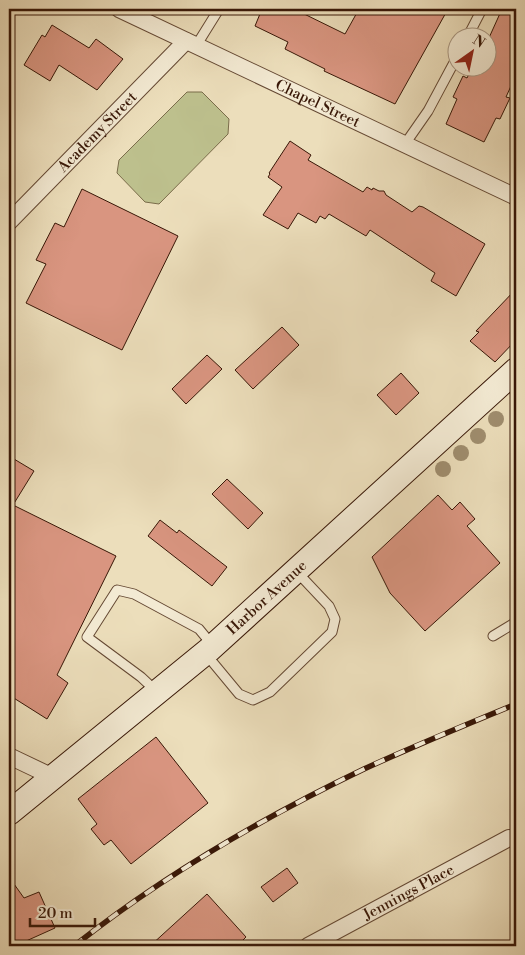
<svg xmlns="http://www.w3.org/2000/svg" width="525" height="955" font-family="'Libre Bodoni',serif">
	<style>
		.green { fill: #bdc08d; stroke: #7a6c4a }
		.building { fill: #d99580; stroke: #381707 }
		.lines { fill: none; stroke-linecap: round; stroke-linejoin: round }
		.service-casing { stroke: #654934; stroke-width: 11 }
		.minor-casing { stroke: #654934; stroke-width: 18 }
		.secondary-casing { stroke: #381707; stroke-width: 26 }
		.service { stroke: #f3ead3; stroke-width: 9 }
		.minor { stroke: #f3ead3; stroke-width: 16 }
		.secondary { stroke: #f3ead3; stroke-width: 24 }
		.rail-casing { stroke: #381707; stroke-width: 5.5 }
		.rail { stroke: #f3ead3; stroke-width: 4; stroke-dasharray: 11; stroke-linecap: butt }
		.tree { fill: #9f8d6e }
		.labels { text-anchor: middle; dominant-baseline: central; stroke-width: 4; stroke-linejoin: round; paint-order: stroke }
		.street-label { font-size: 15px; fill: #381707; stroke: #f3ead3 }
	</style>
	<rect width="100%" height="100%" fill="#ecdebb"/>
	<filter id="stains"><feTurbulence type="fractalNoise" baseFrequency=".004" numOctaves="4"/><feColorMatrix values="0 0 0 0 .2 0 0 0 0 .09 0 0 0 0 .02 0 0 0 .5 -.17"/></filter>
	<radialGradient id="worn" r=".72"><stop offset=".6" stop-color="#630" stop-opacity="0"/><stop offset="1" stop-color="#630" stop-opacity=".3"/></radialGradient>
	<!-- green -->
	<polygon class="green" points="187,92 202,92 229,119 228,134 159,204 145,202 117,173 119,160"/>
	<!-- building -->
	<g class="building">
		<polygon points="262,9 294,9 345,34 359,9 448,9 395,104 324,71 325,69 285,49 288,42 255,26"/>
		<polygon points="502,9 516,9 516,75 506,97 510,98 500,119 496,118 484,142 446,124 457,99 453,97 463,76 467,78 472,68 488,68 488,40"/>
		<polygon points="52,25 89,48 96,39 123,59 97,90 59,65 50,81 24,65 42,35 45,37"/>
		<polygon points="290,141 311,155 308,160 363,192 367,187 372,190 373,188 379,191 384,191 386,195 412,212 419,206 423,207 485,244 456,296 431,281 435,273 370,230 366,236 329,214 325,219 320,216 316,223 298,213 288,229 263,215 282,187 268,177 270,174 269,173"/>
		<polygon points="82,189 178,236 122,350 26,303 46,264 36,260 55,223 64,227"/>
		<polygon points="516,289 516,340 495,362 470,341 479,332 476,331"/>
		<polygon points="282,327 299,345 253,389 235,370"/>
		<polygon points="207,355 222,369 186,404 172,389"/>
		<polygon points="401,373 419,393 396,415 377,395"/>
		<polygon points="9,456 34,471 13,505 116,556 57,675 68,683 47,719 9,695"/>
		<polygon points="227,479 263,513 248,529 212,494"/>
		<polygon points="438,495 452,510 460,502 475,519 467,526 500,563 425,631 390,593 372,557"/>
		<polygon points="160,520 177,533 179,530 227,567 212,586 148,536"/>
		<polygon points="156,737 208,803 131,864 111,840 104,845 91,829 97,824 78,799"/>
		<polygon points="287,868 298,883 273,902 261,887"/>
		<polygon points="9,877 24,898 39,892 55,928 15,946 9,946"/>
		<polygon points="207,894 246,937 237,946 150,946"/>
	</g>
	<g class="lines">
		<!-- service casing -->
		<g class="service-casing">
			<g id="service">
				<polyline points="467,38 482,9"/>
				<polyline points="196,46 219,9"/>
				<polyline points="405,144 428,111 458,55"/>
				<polyline points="493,636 516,622"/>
				<polyline points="205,653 239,694 253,700 270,692 332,632 335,619 329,606 296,571"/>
				<polyline points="157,692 141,677 87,637 117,590 134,594 199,629 213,646"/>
			</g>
		</g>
		<!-- minor casing -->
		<g class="minor-casing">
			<g id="minor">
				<path id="s1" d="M119,9L516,197"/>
				<path id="s2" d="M9,222L186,41"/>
				<polyline points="9,756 53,777"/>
				<path id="s3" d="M308,946L509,838"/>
			</g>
		</g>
		<!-- secondary casing -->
		<g class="secondary-casing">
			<g id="secondary">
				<path id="s4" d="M9,813L210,649L516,370"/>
			</g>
		</g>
		<!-- service -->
		<use href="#service" class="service"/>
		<!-- minor -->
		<use href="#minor" class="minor"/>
		<!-- secondary -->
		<use href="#secondary" class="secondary"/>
		<!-- rail casing -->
		<g class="rail-casing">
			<path id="rail" d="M74,946C160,878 264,817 364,769C414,746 465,725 516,704"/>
		</g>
		<!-- rail -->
		<use href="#rail" class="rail"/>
	</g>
	<!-- trees -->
	<g class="tree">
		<circle cx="496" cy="419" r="8"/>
		<circle cx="478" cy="436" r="8"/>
		<circle cx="461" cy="453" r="8"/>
		<circle cx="443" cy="469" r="8"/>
	</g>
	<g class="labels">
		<!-- street labels -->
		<g class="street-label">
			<text stroke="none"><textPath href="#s1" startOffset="220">Chapel Street</textPath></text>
			<text stroke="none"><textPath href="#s2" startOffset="126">Academy Street</textPath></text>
			<text stroke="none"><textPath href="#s4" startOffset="336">Harbor Avenue</textPath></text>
			<text stroke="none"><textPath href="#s3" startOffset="114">Jennings Place</textPath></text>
		</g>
	</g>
	<!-- margin -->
	<rect width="525" height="955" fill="none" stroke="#ecdebb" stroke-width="30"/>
	<rect x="10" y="10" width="505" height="935" fill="none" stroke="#381707" stroke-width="2.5"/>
	<rect x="15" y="15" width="495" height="925" fill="none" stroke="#381707"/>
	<!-- north arrow -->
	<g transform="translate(472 52) rotate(33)"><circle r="24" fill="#f3ead3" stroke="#a89681"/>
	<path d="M0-4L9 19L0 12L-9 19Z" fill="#8f2418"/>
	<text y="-8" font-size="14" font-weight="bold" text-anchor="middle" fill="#381707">N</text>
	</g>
	<!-- scale -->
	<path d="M30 918v8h65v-8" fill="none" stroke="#381707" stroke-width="2.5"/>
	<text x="38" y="918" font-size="15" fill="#381707" stroke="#f3ead3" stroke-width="4" paint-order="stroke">20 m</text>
	<rect width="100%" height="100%" filter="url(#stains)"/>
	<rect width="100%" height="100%" fill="url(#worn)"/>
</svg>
